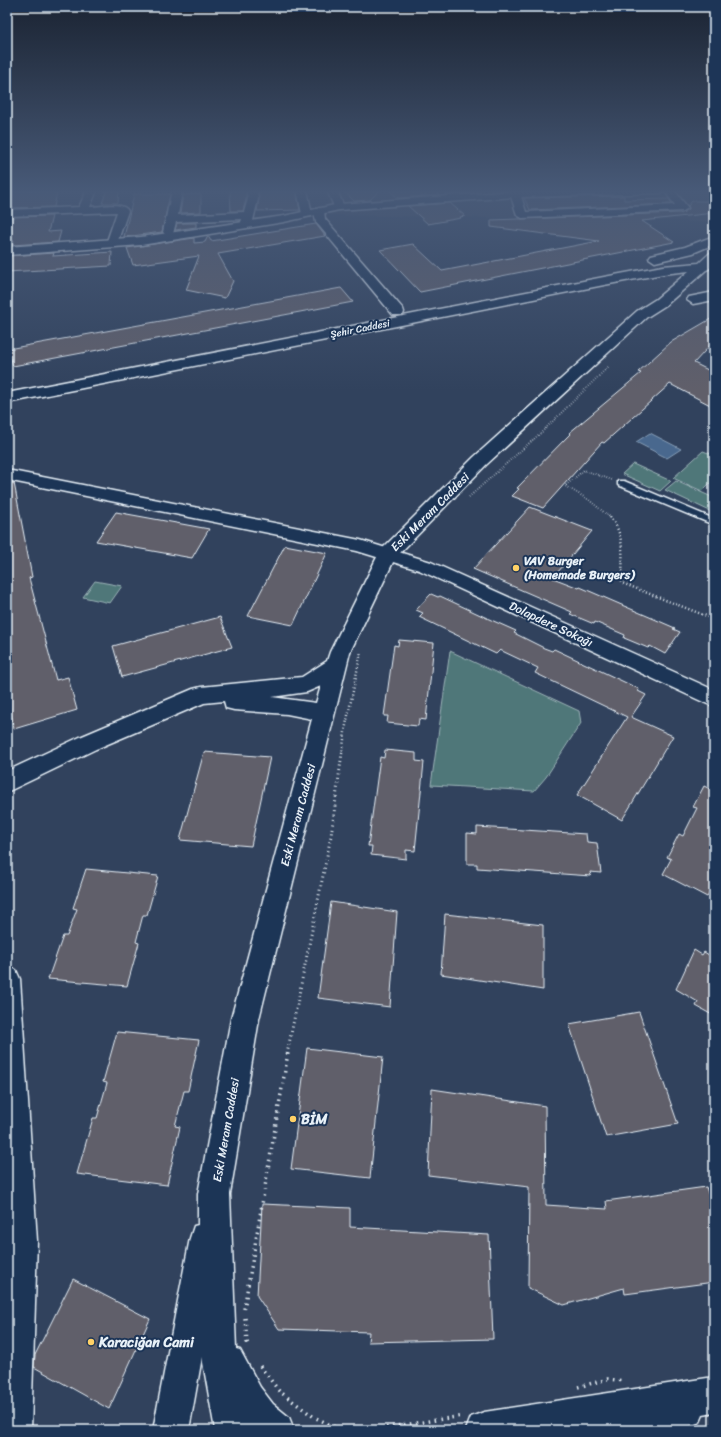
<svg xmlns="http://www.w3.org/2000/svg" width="721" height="1437" font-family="Sriracha,sans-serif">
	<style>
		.built { fill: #3f4b61 }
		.green { fill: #507779; stroke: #9cb4b8 }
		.water { fill: #48688e; stroke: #889fb8 }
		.building { fill: #615f6b; stroke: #e8f1f8 }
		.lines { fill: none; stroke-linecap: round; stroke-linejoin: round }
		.lane-casing { stroke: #e8f1f8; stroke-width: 3 }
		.street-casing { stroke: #e8f1f8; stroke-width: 3 }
		.secondary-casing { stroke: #e8f1f8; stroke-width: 3 }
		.path-far3 { stroke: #e8f1f8; stroke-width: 2; stroke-dasharray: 0.5 2; stroke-linecap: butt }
		.path-far2 { stroke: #e8f1f8; stroke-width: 2.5; stroke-dasharray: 1 2.5; stroke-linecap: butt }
		.path-far1 { stroke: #e8f1f8; stroke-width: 3; stroke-dasharray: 1 3.5; stroke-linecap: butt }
		.path { stroke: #e8f1f8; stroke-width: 3.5; stroke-dasharray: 1.5 4.5; stroke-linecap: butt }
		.lane { fill: #1d3557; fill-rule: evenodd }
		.street { fill: #1d3557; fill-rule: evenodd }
		.secondary { fill: #1d3557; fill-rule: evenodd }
		.poi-dot { fill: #ffd166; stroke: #1d3557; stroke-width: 1.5 }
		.labels { text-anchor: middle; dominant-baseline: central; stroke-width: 4; stroke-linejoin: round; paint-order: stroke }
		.far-street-label { font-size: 10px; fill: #e8f1f8; stroke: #1d3557 }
		.street-label { font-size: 12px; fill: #e8f1f8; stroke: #1d3557 }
		.poi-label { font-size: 12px; font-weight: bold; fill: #e8f1f8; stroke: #1d3557; text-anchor: start }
		.near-poi-label { font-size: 14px; font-weight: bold; fill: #e8f1f8; stroke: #1d3557; text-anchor: start }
	</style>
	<rect width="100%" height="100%" fill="#31425d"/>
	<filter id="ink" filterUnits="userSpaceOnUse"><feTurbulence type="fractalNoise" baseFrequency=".025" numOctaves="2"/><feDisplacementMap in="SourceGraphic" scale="8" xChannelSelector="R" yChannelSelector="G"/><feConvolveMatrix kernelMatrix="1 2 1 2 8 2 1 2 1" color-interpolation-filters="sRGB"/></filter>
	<g filter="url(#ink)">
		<!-- built -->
		<polygon class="built" points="323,190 714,190 714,222 331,215"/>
		<!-- green -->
		<g class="green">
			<polygon points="703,451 714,455 714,479 702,491 673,478"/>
			<polygon points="633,464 671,481 660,491 622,474"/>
			<polygon points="676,481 714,498 714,510 712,512 665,490"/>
			<polygon points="95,581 122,586 110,603 83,597"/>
			<polygon points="450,651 579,711 581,723 546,777 534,791 431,785"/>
		</g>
		<!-- water -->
		<polygon class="water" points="650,433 681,449 667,458 636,442"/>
		<!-- building -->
		<g class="building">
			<polygon points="7,190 56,190 55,192 57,192 54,207 7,208"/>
			<polygon points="107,190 119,190 118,203 102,203"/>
			<polygon points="230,190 246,190 246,199 243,211 231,211"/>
			<polygon points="258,190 296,190 300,210 257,211 259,199"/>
			<polygon points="343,190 380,190 370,200 354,201"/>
			<polygon points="389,190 434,190 440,195 398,198"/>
			<polygon points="134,194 170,194 162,232 124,237"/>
			<polygon points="201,194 201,212 180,213 183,195"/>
			<polygon points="624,196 624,200 669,199 672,204 530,210 524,198"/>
			<polygon points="692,201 714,201 714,213 642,221 674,242 420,292 380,250 413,244 442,271 599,241 491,227 491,220 680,213 681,214 689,209 688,206"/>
			<polygon points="450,203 465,216 460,217 461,218 428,224 408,206"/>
			<polygon points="52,216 48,232 61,231 58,242 12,245 14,241 7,242 7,217"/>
			<polygon points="177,223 196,223 196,227 175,230"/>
			<polygon points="316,224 325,236 218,254 233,281 225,298 186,290 199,256 133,265 127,248 194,238 194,243 205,242 208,236 211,241"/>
			<polygon points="112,252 111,266 7,272 7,256 54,253 53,256"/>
			<polygon points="341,288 353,302 13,366 8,349"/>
			<polygon points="714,317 714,341 694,363 714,373 714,407 670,384 604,443 602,442 543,508 512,496 519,489 517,488 570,434 569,433 641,373 638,372 671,342"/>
			<polygon points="7,483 14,483 32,577 29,578 56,680 68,677 77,710 14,729 7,694"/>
			<polygon points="530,507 592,531 553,578 579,588 580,587 675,628 673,629 680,632 665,654 650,646 648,648 624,638 625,635 595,622 594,624 570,614 572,612 473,569"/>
			<polygon points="116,512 209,529 192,558 96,541"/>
			<polygon points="285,545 327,553 293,625 248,616"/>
			<polygon points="431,594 438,597 440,596 489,619 516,631 514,633 544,648 552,651 554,649 639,689 638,691 646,695 631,717 673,736 622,820 577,795 627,717 535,673 538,668 500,650 496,654 419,617 423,613 416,610"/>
			<polygon points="220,617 232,647 122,677 113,646"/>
			<polygon points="399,640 434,643 426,720 419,719 418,726 387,723 388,716 384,716 394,645 398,646"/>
			<polygon points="385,750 416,753 416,761 424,762 415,851 406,850 406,859 371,855 372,846 368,846 380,757 384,758"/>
			<polygon points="204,752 270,757 251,846 180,840"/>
			<polygon points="704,786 714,791 714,893 710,891 707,897 663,874 671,859 667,857 679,834 683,836 697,808 693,807"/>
			<polygon points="477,827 586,834 587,842 597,843 601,873 590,872 591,876 477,868 477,864 467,864 467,833 477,834"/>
			<polygon points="86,869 158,876 147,915 143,915 136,942 139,943 127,986 48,979 63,936 67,936 77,909 73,908"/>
			<polygon points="331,902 397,912 390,1007 318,998"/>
			<polygon points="445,914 543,925 543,990 441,974"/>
			<polygon points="694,950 702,955 704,952 714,958 714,1016 696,1006 698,1002 676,989"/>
			<polygon points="639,1012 678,1124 606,1137 569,1024"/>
			<polygon points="117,1032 199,1040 188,1091 184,1091 175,1126 180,1127 167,1185 77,1174 93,1118 97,1118 107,1083 103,1082"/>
			<polygon points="307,1048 383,1057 370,1178 291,1169"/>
			<polygon points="432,1089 545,1106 546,1205 607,1209 606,1201 706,1187 714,1212 714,1282 625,1294 624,1288 564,1305 528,1288 529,1187 428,1175"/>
			<polygon points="262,1204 350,1208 350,1227 489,1235 493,1339 368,1342 369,1332 279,1329 257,1296"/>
			<polygon points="73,1279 150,1319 109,1409 34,1367 35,1355"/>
		</g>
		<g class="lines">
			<!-- lane casing -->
			<g class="lane-casing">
				<polygon id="lane" points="618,481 624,481 714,519 714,525 618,485"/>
			</g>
			<!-- street casing -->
			<g class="street-casing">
				<g id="street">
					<path d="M87,190H97L90,207C100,207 123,201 128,211L116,246L112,247L106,244L117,212L7,216V210L79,207Z"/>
					<polygon points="172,190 182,190 178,215 244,212 248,199 247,190 257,190 258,199 252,225 246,228 242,227 240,225 242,219 176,222 173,234 165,234 163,232"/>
					<polygon points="297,190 307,190 312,214 311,216 303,216 302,214"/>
					<polygon points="327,190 337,190 344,207 343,209 335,209"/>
					<polygon points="509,190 519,190 526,212 675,205 664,190 674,190 688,208 683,211 522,218 517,215"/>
					<polygon points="319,208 324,211 325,219 403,309 404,312 403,315 393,315 316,222 314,211"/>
					<polygon points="714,292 714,300 693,304 687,300 689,297"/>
					<polygon points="7,470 360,540 431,562 714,690 714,707 419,570 357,551 7,480"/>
					<polygon points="7,966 16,970 20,979 37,1241 31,1430 7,1430"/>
				</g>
			</g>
			<!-- secondary casing -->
			<g class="secondary-casing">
				<g id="secondary">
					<polygon points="552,190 666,190 661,193 515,197 339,210 284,222 141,245 7,255 7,247 141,237 284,216 339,204 515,191"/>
					<polygon points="714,236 714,244 693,253 655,262 649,258 651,255 685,247"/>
					<path d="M714,252C714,260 714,268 706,270L666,305L647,317L486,465L395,558L350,652L259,1019L230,1194L236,1349L240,1350L260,1387L273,1404L289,1417L294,1430H215L202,1357L189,1430H153L190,1238L194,1226L198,1225V1194L231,1019L312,719L287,714L234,710L226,708L224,701L204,703L96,749L7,792V771L80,737L193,689L201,687L302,677L327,661L330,652L380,551L474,457L637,311L656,299L689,271L663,274L604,285L7,403V393L604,277L663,266L699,263L710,253ZM321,686L316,703L272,697L307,692Z"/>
					<polygon points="714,1377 714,1413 703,1415 700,1422 679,1430 466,1430 471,1417 484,1412"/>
				</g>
			</g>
			<!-- path-far3 -->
			<g class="path-far3">
				<polyline points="469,497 544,430 609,366"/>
				<polyline points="611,518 589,500 565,486 584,470 612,480"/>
			</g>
			<!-- path-far2 -->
			<g class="path-far2">
				<path d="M610,517C626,535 622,561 622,583L714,619"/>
				<polyline points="342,754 346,725 361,652"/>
			</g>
			<!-- path-far1 -->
			<polyline class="path-far1" points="287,1054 331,836 342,753"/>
			<!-- path -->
			<g class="path">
				<polyline points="244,1309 288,1053"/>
				<polyline points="245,1318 247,1342 249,1346"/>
				<polyline points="260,1366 279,1391 314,1417 339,1429 376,1429 463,1416"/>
				<polyline points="578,1387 608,1379 624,1381"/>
			</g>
			<!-- lane -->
			<use href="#lane" class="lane"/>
			<!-- street -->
			<use href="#street" class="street"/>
			<!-- secondary -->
			<use href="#secondary" class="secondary"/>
		</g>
	</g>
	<!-- sky -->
	<linearGradient id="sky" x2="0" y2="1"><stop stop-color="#1b2433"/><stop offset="0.49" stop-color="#485a78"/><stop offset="1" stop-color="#485a78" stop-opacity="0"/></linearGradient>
	<rect width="721" height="391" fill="url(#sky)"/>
	<!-- markers -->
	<g class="poi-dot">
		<circle cx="516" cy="568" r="4"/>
		<circle cx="293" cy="1119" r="4"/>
		<circle cx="91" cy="1342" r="4"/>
	</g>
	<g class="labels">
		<!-- far-street labels -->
		<g class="far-street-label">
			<text transform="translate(360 329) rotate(-11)">Şehir Caddesi</text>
		</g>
		<!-- street labels -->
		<g class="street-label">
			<text transform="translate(430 512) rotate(-45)">Eski Meram Caddesi</text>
			<text transform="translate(551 624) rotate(25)">Dolapdere Sokağı</text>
			<text transform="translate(298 815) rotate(-75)">Eski Meram Caddesi</text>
			<text transform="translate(226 1130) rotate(-80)">Eski Meram Caddesi</text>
		</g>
		<!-- poi labels -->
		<g class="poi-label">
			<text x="524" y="561">VAV Burger<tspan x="524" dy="14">(Homemade Burgers)</tspan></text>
		</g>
		<!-- near-poi labels -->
		<g class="near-poi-label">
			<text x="301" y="1119">BİM</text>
			<text x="99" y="1342">Karaciğan Cami</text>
		</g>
	</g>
	<!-- margin -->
	<rect width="721" height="1437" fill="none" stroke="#1d3557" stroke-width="24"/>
	<rect x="12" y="12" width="697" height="1413" fill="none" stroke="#e8f1f8" stroke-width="1.5" filter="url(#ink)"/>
</svg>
